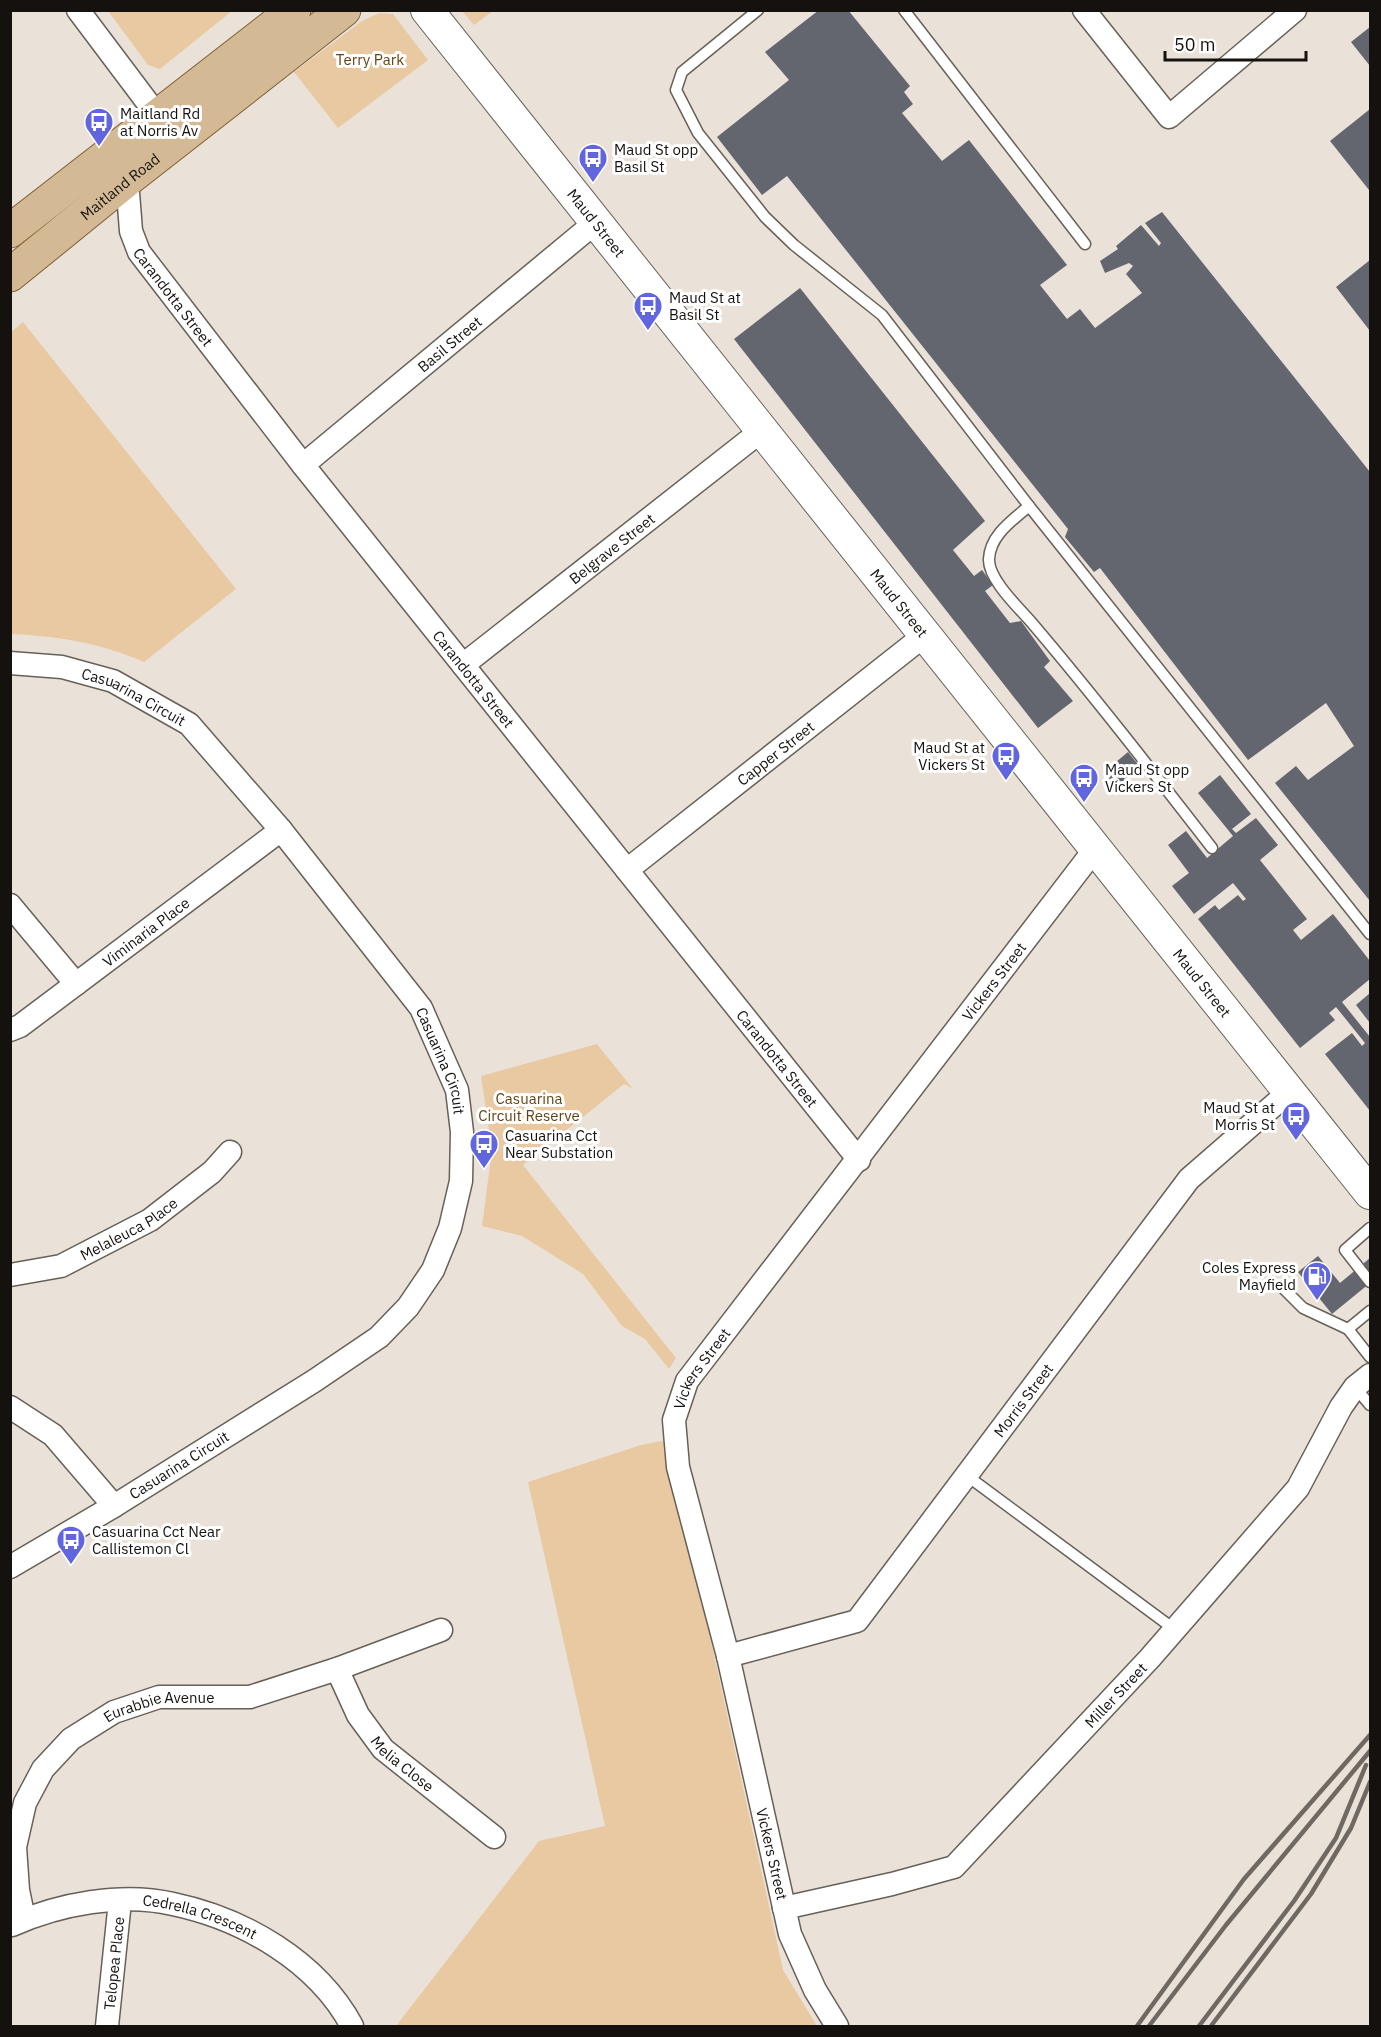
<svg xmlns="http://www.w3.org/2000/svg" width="1381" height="2037" font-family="'IBM Plex Sans',sans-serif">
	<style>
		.green { fill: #e9c9a1 }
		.building { fill: #63656f }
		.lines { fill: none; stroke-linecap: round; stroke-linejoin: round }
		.service-casing { stroke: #676058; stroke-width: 13 }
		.minor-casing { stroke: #676058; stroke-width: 25 }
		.secondary-casing { stroke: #676058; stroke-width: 34 }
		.primary-casing { stroke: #7e6038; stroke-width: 35 }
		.service { stroke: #fff; stroke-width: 10 }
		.minor { stroke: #fff; stroke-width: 22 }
		.secondary { stroke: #fff; stroke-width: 32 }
		.primary { stroke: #d4b995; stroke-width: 33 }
		.rail { stroke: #6e6963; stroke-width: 4.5 }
		.labels { text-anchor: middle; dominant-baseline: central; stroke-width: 6; stroke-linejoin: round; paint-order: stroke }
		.park-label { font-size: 15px; fill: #644414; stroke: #fff }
		.poi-label { font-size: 15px; fill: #14110e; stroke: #fff; text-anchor: start }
		.street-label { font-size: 15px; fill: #14110e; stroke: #fff }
	</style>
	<rect width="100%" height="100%" fill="#eae2d8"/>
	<!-- green -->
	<g class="green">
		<polygon points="108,11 232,11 160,69 148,65"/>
		<polygon points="462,11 493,11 474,25"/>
		<polygon points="379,13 393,14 428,60 338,128 294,72 362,21"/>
		<path d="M23,322L236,589L144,662C101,643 57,636 11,634L10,333Z"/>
		<polygon points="597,1044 633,1089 624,1084 523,1165 676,1358 669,1369 645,1339 622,1326 583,1274 522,1236 482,1226 492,1150 481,1076"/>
		<polygon points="667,1440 783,1970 817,2026 396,2026 539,1841 605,1826 528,1482 641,1445"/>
	</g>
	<!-- building -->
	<g class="building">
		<polygon points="819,10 848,10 910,86 904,92 913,104 902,113 942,161 969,140 1067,265 1040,285 1067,319 1080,309 1095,328 1142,293 1126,274 1133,266 1129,263 1105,273 1100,261 1118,249 1116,246 1141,225 1159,246 1161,243 1145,223 1162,212 1370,472 1370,901 1275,783 1296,766 1308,780 1354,746 1326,703 1248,760 1100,568 1094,572 1065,537 1068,529 787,176 762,195 717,137 789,80 765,52"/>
		<polygon points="1370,27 1370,66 1351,42"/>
		<polygon points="1370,109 1370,189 1369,190 1330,141"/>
		<polygon points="1370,260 1370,331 1336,287"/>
		<polygon points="800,288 985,521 953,550 974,576 982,570 993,585 985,591 1010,623 1021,621 1050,661 1044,667 1073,701 1038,728 734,339"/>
		<polygon points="1128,752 1140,767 1116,787 1104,772"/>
		<polygon points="1220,775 1251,814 1232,829 1236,833 1256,818 1278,845 1260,860 1307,919 1293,930 1301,940 1333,914 1370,961 1370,979 1342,1002 1370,1037 1370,1111 1325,1054 1352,1033 1362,1046 1365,1043 1336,1007 1329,1013 1335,1020 1300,1048 1198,919 1215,905 1219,910 1238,895 1243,901 1246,899 1233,883 1194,914 1172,886 1189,873 1168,845 1186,831 1207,858 1233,836 1198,793"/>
		<polygon points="1370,993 1370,1023 1356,1005"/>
		<polygon points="1318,1256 1340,1283 1370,1258 1370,1283 1332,1314 1298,1272"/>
	</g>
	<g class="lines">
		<!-- service casing -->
		<g class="service-casing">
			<g id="service">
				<polyline points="758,10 682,72 676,90 698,133 765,217 794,245 882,315 1029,506 1370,934"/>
				<polyline points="904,10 1085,244"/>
				<path d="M1029,506C1013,520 990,535 989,559C988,579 1019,608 1032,623C1094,696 1153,772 1212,848"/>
				<polyline points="1370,1228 1345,1250 1370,1282"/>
				<polyline points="1283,1288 1303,1308 1348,1329"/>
				<polyline points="1370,1311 1348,1329 1370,1357"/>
				<polyline points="1355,1387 1370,1405"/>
				<polyline points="966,1475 1174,1629"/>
			</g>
		</g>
		<!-- minor casing -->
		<g class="minor-casing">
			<g id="minor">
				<polyline points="78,10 157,115"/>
				<polyline points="1084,10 1169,117 1295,10"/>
				<path id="s1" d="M127,180L131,231L139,252L303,465L859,1160"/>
				<path id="s2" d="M303,465L596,222"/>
				<path id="s3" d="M10,663L62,667L113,681L189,724L281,830L421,1008L457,1090L462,1132L461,1181L450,1228L433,1270L408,1307L379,1337L314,1381L114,1506L10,1567"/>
				<path id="s4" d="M463,665L761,431"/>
				<path id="s5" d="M627,870L925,635"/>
				<polyline points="10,905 76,984"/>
				<path id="s6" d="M10,1030L20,1026L281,830"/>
				<path id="s7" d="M10,1275L61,1266L150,1220L212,1172L230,1152"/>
				<polyline points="10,1407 53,1435 114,1506"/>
				<path id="s8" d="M728,1656L857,1621L1189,1179L1289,1092"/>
				<path id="s9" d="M337,1669L358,1715L383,1749L494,1837"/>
				<path id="s10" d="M784,1908L892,1884L954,1867L1150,1658L1298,1488L1341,1407L1355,1387L1370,1375"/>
				<path id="s11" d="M24,1919L18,1890L15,1847L25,1803L43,1769L71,1739L114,1712L159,1697H250L337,1669L441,1630"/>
				<path id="s12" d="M12,1925C59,1904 122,1892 173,1904C244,1919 317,1961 352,2026"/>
				<path id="s13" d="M107,2026L120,1901"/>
				<path id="s14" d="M837,2026L815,1990L790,1934L728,1656L678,1467L674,1420L687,1381L1095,849"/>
			</g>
		</g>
		<!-- secondary casing -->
		<g class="secondary-casing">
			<g id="secondary">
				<path id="s15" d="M427,10L1370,1193"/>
			</g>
		</g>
		<!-- primary casing -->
		<g class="primary-casing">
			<g id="primary">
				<polyline points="10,231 294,10"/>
				<path id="s16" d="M10,275L127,180L344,10"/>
			</g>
		</g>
		<!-- service -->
		<use href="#service" class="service"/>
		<!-- minor -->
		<use href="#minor" class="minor"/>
		<!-- secondary -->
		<use href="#secondary" class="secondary"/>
		<!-- primary -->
		<use href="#primary" class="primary"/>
		<!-- rail -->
		<g class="rail">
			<polyline points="1137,2026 1244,1879 1370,1735"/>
			<polyline points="1149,2026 1226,1925 1370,1751"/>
			<polyline points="1199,2026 1294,1901 1336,1838 1366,1765"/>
			<polyline points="1211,2026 1311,1894 1351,1828 1370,1782"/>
		</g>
	</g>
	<!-- icons -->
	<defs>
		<g id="bus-pin" transform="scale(1.5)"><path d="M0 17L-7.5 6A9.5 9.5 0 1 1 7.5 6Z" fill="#6166de" stroke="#fff"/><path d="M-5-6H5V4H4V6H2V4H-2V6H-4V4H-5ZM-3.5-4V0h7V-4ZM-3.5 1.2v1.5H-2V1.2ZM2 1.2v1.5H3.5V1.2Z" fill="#fff"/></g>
		<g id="fuel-pin" transform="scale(1.5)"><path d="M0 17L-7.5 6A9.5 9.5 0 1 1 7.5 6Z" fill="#6166de" stroke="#fff"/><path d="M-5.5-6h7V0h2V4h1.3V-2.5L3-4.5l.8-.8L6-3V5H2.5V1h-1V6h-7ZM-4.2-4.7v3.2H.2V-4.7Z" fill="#fff"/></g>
	</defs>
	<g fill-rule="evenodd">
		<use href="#bus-pin" x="99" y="122"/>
		<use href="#bus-pin" x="593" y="158"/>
		<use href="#bus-pin" x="648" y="306"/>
		<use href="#bus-pin" x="1006" y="756"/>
		<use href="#bus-pin" x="1084" y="778"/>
		<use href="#bus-pin" x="1296" y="1116"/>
		<use href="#bus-pin" x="484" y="1144"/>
		<use href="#fuel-pin" x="1317" y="1276"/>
		<use href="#bus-pin" x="71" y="1540"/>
	</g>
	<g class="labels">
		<!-- park labels -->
		<g class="park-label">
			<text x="370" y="59">Terry Park</text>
			<text x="529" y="1098">Casuarina<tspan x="529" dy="17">Circuit Reserve</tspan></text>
		</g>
		<!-- poi labels -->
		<g class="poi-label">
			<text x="120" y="113">Maitland Rd<tspan x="120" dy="17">at Norris Av</tspan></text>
			<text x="614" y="149">Maud St opp<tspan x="614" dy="17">Basil St</tspan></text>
			<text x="669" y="297">Maud St at<tspan x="669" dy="17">Basil St</tspan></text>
			<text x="985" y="747" text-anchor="end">Maud St at<tspan x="985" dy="17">Vickers St</tspan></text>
			<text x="1105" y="769">Maud St opp<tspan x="1105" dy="17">Vickers St</tspan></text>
			<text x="1275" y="1107" text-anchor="end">Maud St at<tspan x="1275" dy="17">Morris St</tspan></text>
			<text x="505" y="1135">Casuarina Cct<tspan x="505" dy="17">Near Substation</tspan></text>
			<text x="1296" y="1267" text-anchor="end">Coles Express<tspan x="1296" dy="17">Mayfield</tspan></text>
			<text x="92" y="1531">Casuarina Cct Near<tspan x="92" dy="17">Callistemon Cl</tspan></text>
		</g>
		<!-- street labels -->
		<g class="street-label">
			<text stroke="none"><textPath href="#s16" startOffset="141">Maitland Road</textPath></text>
			<text stroke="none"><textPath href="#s15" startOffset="272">Maud Street</textPath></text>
			<text stroke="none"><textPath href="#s1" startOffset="130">Carandotta Street</textPath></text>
			<text stroke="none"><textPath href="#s2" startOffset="190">Basil Street</textPath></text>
			<text stroke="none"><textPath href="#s4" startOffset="189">Belgrave Street</textPath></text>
			<text stroke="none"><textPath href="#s15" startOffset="758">Maud Street</textPath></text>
			<text stroke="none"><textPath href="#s1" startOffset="616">Carandotta Street</textPath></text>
			<text stroke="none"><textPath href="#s3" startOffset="130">Casuarina Circuit</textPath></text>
			<text stroke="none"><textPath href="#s5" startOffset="189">Capper Street</textPath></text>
			<text stroke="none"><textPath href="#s6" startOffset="168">Viminaria Place</textPath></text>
			<text stroke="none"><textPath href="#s14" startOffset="1176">Vickers Street</textPath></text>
			<text stroke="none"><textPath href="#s15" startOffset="1244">Maud Street</textPath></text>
			<text stroke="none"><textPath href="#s1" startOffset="1102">Carandotta Street</textPath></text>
			<text stroke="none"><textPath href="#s3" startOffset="616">Casuarina Circuit</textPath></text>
			<text stroke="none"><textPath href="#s7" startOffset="129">Melaleuca Place</textPath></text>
			<text stroke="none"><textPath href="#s14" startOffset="690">Vickers Street</textPath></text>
			<text stroke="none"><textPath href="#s8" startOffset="410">Morris Street</textPath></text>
			<text transform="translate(179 1465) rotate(-32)">Casuarina Circuit</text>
			<text stroke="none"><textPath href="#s10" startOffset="411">Miller Street</textPath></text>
			<text stroke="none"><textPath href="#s11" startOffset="294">Eurabbie Avenue</textPath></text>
			<text stroke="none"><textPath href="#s9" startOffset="117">Melia Close</textPath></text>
			<text transform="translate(772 1854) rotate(77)">Vickers Street</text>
			<text stroke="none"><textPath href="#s12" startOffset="194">Cedrella Crescent</textPath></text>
			<text stroke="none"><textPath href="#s13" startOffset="63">Telopea Place</textPath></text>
		</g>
	</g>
	<!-- border -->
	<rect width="1381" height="2037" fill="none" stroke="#14110e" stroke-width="24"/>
	<!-- scale -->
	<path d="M1165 51v9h141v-9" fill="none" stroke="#14110e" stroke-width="3"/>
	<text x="1174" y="51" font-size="18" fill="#14110e" stroke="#ffffff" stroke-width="4.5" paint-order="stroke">50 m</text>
</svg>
